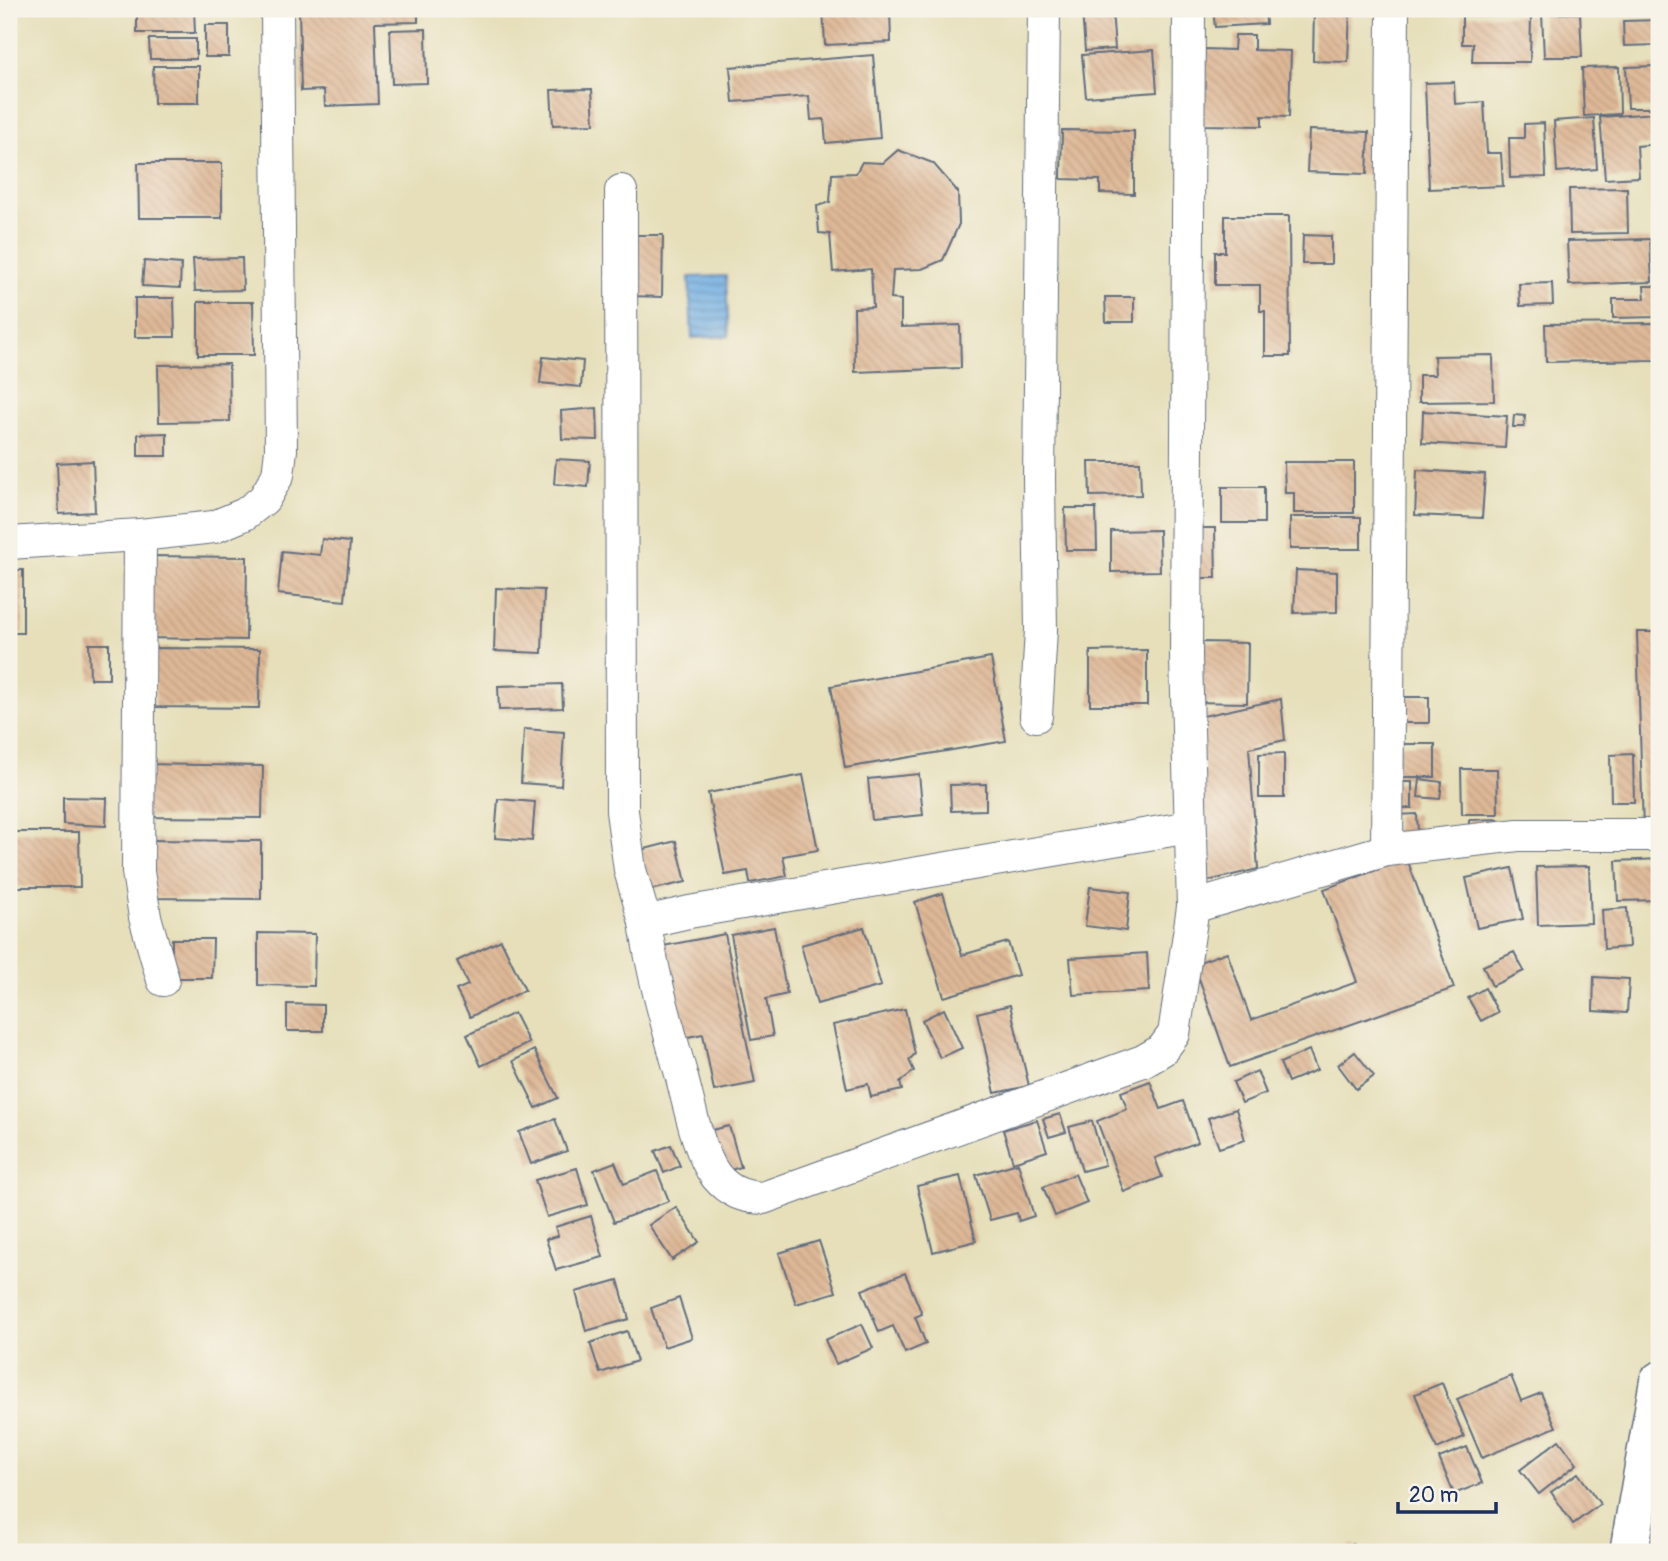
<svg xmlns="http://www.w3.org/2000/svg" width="1668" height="1561" font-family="Pangolin,sans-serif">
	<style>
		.water { fill: url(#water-rules); stroke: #466ea0; stroke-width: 2 }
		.building { fill: url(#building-back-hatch) }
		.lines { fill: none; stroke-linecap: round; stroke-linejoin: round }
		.street-casing { stroke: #626d7e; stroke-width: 34 }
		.secondary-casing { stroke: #626d7e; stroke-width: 41 }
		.street { stroke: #fff; stroke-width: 32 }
		.secondary { stroke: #fff; stroke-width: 38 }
	</style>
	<defs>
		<pattern id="water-rules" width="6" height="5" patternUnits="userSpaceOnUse" patternTransform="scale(1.75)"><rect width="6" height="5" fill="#70ade2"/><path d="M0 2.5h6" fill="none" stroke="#5b8dba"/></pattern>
		<pattern id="building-back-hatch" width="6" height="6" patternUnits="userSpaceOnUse" patternTransform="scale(1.75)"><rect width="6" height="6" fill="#deb896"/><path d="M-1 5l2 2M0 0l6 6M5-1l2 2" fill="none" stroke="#be9e84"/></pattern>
	</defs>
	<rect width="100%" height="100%" fill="#f7f3e8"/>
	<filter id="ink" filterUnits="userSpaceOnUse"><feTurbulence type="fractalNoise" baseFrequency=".0143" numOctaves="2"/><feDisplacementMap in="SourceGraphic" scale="14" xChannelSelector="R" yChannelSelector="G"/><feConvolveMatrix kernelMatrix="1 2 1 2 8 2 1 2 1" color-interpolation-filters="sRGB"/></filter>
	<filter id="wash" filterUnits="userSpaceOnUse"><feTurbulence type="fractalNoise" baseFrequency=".00686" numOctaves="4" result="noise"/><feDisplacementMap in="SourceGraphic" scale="28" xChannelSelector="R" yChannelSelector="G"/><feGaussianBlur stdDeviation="1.57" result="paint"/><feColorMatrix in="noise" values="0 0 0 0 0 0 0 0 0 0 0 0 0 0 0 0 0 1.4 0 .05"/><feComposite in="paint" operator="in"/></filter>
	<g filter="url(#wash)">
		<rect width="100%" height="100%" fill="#e6dfba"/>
		<!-- water -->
		<polygon class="water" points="726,276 729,336 692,338 689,277"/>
		<g id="blocks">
			<!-- building -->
			<g class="building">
				<polygon points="137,9 194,9 195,33 137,33"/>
				<polygon points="299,9 418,9 418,22 375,23 378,104 325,106 324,90 301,91"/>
				<polygon points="823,9 890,9 891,42 825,45"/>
				<polygon points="1112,9 1115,49 1085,51 1082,10"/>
				<polygon points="1213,9 1265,9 1266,24 1215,27"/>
				<polygon points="1314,9 1350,9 1348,62 1313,61"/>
				<polygon points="1624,9 1659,9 1659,11 1624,12"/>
				<polygon points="1580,13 1582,57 1544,57 1542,14"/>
				<polygon points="1462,15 1531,16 1530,62 1472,62 1473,44 1462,44"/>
				<polygon points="1659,20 1659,45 1624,46 1623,21"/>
				<rect x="205" y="25" width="24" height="32"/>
				<polygon points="426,29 427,83 392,84 390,30"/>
				<polygon points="1235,35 1254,35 1254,50 1291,51 1289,117 1262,116 1262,126 1203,125 1204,49 1234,50"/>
				<polygon points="149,39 196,39 196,59 150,59"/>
				<polygon points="1154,50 1157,92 1086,97 1082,55"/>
				<polygon points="873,55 880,138 826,143 824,119 811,120 809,96 733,102 730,67"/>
				<polygon points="153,66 199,66 199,103 154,103"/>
				<polygon points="1654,66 1655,108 1628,108 1626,67"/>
				<polygon points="1619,67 1620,114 1584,116 1582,68"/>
				<polygon points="1454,82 1455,104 1484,102 1487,153 1501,153 1503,186 1429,189 1425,83"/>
				<polygon points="592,89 594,124 553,125 551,90"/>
				<polygon points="1656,113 1658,144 1637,146 1639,177 1605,179 1600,117"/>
				<polygon points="1594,118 1597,169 1557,172 1554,121"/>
				<polygon points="1544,123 1546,177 1510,178 1509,138 1524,138 1524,124"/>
				<polygon points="1062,130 1134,131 1134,194 1100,193 1100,180 1061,179"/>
				<polygon points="1309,130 1369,132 1367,174 1307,172"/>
				<polygon points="898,150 933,163 958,192 959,224 943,260 922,269 893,270 891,299 901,300 901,327 960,325 961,368 855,372 854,308 873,307 871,269 833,272 830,234 819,233 817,206 830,202 832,174 856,173 862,162 883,163"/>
				<polygon points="138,163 222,163 222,218 139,218"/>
				<polygon points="1627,188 1628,233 1570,234 1569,189"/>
				<polygon points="1225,216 1289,216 1290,356 1265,356 1265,311 1260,311 1260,285 1215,285 1215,252 1225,252"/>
				<polygon points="631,235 663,235 662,297 631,296"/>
				<polygon points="1303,235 1331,236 1331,264 1302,264"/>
				<polygon points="1650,239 1652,282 1569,285 1567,241"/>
				<polygon points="242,258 243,290 195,291 193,259"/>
				<polygon points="144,261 181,264 180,288 142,286"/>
				<polygon points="1552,283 1553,305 1520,306 1519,284"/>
				<polygon points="1644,286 1657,286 1658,317 1613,318 1613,299 1645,299"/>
				<polygon points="1105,297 1134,297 1134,322 1106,322"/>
				<polygon points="135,298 174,298 175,337 135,337"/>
				<polygon points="198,302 253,302 254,355 198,355"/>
				<polygon points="1656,323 1657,360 1546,362 1545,324"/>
				<polygon points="1493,355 1494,401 1419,402 1419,375 1435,375 1434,356"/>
				<polygon points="543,357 583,361 581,387 540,383"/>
				<polygon points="229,364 230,421 159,422 158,365"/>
				<polygon points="597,408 598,440 562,439 561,411"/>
				<polygon points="1423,411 1507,416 1505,448 1422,443"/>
				<polygon points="1514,415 1525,416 1524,427 1513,427"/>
				<polygon points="167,433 167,456 138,456 138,434"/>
				<polygon points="556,459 590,461 588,487 554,484"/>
				<polygon points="93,461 95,512 59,514 57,463"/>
				<polygon points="1089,462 1140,462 1141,495 1090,496"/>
				<polygon points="1284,462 1354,462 1354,513 1294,513 1294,493 1285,493"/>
				<polygon points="1417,470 1485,474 1482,518 1415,515"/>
				<rect x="1222" y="487" width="42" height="36"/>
				<polygon points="1065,508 1096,508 1097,550 1066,550"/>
				<rect x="1290" y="517" width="71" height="32"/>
				<polygon points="1191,528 1215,528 1216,578 1192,578"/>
				<polygon points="1159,530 1160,571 1111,572 1111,531"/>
				<polygon points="322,539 350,542 345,601 278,594 282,551 320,555"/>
				<polygon points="148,556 247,557 246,640 148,638"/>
				<rect x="9" y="570" width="14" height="63"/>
				<polygon points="1296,570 1337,572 1337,612 1294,613"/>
				<polygon points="496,588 544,590 542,653 494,651"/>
				<polygon points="1637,632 1659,632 1659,829 1643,830"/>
				<polygon points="1202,642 1248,643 1247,703 1190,702 1202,672"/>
				<polygon points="89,644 109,644 109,679 90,679"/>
				<polygon points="155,648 260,649 259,708 155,707"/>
				<polygon points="1147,650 1147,705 1090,705 1090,651"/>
				<polygon points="991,658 1006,741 845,768 831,686"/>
				<polygon points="562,684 563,708 499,710 498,686"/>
				<rect x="1402" y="697" width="27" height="26"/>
				<polygon points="1281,699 1285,740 1249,748 1258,869 1195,884 1194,718"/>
				<polygon points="524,729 564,732 561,786 521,783"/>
				<polygon points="1391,744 1435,744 1435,777 1392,777"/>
				<polygon points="1284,753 1284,798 1259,798 1259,754"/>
				<polygon points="1633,754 1634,802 1611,802 1610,755"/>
				<polygon points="144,764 263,766 262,818 144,817"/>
				<polygon points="1461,769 1497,769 1498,814 1462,814"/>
				<polygon points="919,774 923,815 872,820 868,779"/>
				<polygon points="803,775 818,850 783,856 787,876 750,883 748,871 725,875 708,793"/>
				<polygon points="1420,779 1442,782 1440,799 1418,797"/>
				<polygon points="1391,782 1412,782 1412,808 1392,808"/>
				<polygon points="986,784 986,810 951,811 950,785"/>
				<polygon points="63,797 107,798 106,826 63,824"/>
				<polygon points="498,799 535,802 532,841 495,838"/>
				<polygon points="1417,814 1418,836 1396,836 1396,815"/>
				<polygon points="1498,819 1499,836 1469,836 1469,820"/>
				<polygon points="9,832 79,832 80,887 9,887"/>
				<polygon points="147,840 261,841 261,899 147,898"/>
				<polygon points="676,841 686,882 650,890 641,850"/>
				<polygon points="1407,859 1454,988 1230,1067 1194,964 1227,952 1251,1020 1357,982 1324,889"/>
				<polygon points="1659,859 1659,900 1618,901 1616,861"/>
				<polygon points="1589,866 1591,923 1538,925 1536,867"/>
				<polygon points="1512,868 1523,919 1477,928 1466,878"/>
				<polygon points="1090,887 1130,892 1126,931 1085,926"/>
				<polygon points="943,893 962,955 1008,942 1018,975 944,997 915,902"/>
				<polygon points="1627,908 1629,947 1604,949 1602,910"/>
				<polygon points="774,927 787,994 766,999 773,1036 751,1040 731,935"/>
				<polygon points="864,927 881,986 817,1004 801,945"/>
				<polygon points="258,933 315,934 314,986 258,985"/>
				<polygon points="725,934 755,1083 714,1091 703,1034 672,1040 653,948"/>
				<polygon points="172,939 213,939 212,978 172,978"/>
				<polygon points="501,940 525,990 470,1017 456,990 468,985 457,961"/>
				<polygon points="1514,952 1524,971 1492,986 1483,966"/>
				<polygon points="1147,953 1149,991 1073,995 1070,958"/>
				<polygon points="1594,977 1629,979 1627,1013 1593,1011"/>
				<polygon points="1485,988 1498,1012 1481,1021 1468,998"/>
				<polygon points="287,1004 323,1005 323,1031 287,1031"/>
				<polygon points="1010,1005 1029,1086 995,1093 977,1013"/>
				<polygon points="905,1009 915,1054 909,1060 914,1071 900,1082 902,1090 871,1097 868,1084 847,1089 833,1025"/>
				<polygon points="944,1009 962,1048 940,1058 922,1020"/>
				<polygon points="514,1013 529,1043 481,1066 467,1035"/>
				<polygon points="534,1050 558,1098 536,1108 513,1061"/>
				<polygon points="1309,1050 1317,1070 1288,1082 1280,1063"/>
				<polygon points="1355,1052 1374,1076 1356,1089 1338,1065"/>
				<polygon points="1257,1071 1266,1093 1242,1103 1233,1082"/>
				<polygon points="1150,1081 1161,1109 1183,1101 1198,1142 1155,1158 1162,1177 1124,1192 1097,1121 1127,1109 1121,1092"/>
				<polygon points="1236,1109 1245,1140 1219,1148 1208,1118"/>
				<polygon points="1060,1114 1066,1132 1049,1137 1043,1119"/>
				<polygon points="555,1119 567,1151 531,1164 519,1132"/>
				<polygon points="1037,1120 1047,1151 1013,1162 1003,1130"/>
				<polygon points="1092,1121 1105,1165 1082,1171 1069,1127"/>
				<polygon points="729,1126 741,1167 715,1174 704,1132"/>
				<polygon points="671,1145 680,1166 664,1173 655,1151"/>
				<polygon points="615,1162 624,1184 657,1171 669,1201 614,1222 594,1170"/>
				<polygon points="1018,1163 1034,1216 1019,1221 1017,1213 990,1220 976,1175"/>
				<polygon points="577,1168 588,1205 547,1217 535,1180"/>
				<polygon points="1075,1174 1087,1203 1055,1216 1043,1187"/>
				<polygon points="960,1176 976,1241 933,1252 917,1186"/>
				<polygon points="676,1207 699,1242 672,1260 649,1225"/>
				<polygon points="591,1216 603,1257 556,1270 546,1239 558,1236 555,1227"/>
				<polygon points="819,1241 836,1292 796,1304 779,1253"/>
				<polygon points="905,1273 922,1314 915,1317 926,1344 905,1353 893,1326 879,1332 862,1290"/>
				<polygon points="618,1280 629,1319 586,1331 576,1292"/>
				<polygon points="679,1298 692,1338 664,1347 651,1308"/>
				<polygon points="862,1324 873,1348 836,1364 825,1340"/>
				<polygon points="627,1331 637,1361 600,1373 590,1343"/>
				<polygon points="1511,1376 1521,1401 1541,1393 1556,1427 1482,1458 1457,1399"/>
				<polygon points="1442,1383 1464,1437 1437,1449 1415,1394"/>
				<polygon points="1559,1440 1577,1464 1539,1494 1520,1470"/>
				<polygon points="1467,1447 1482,1483 1454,1494 1439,1458"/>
				<polygon points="1578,1473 1600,1504 1573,1524 1551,1492"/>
				<polygon points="1352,1544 1362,1552 1345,1552"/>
			</g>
		</g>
	</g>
	<g filter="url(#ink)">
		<use href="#blocks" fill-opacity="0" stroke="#626d7e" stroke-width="2"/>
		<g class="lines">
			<!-- street casing -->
			<g class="street-casing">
				<g id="street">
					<path d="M1189,9L1186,658L1193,907L1174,1034L1162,1050L1143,1061L763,1198C743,1197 729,1192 716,1176C698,1152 689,1104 681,1074C667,1024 652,973 645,922L689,912L1190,827"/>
					<polyline points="621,191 622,811 630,870 645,922"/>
					<polyline points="140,535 138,872 145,917 163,980"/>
					<polyline points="9,543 140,535 214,527 245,514 264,499 278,475 281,450 277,9"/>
					<polyline points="1036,716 1041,630 1039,479 1044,9"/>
					<polyline points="1387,850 1393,9"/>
					<polyline points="1193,907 1387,850 1518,835 1659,835"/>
				</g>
			</g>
			<!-- secondary casing -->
			<g class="secondary-casing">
				<polyline id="secondary" points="1629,1552 1659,1381"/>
			</g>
			<!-- street -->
			<use href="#street" class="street"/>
			<!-- secondary -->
			<use href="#secondary" class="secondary"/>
		</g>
	</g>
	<!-- margin -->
	<rect width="1668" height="1561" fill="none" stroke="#f7f3e8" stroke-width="35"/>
	<!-- scale -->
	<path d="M1398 1502v10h98v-10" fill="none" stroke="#1b2f5e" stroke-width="3.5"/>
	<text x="1409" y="1502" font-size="21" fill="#1b2f5e" stroke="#f7f3e8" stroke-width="5" paint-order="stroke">20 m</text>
</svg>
